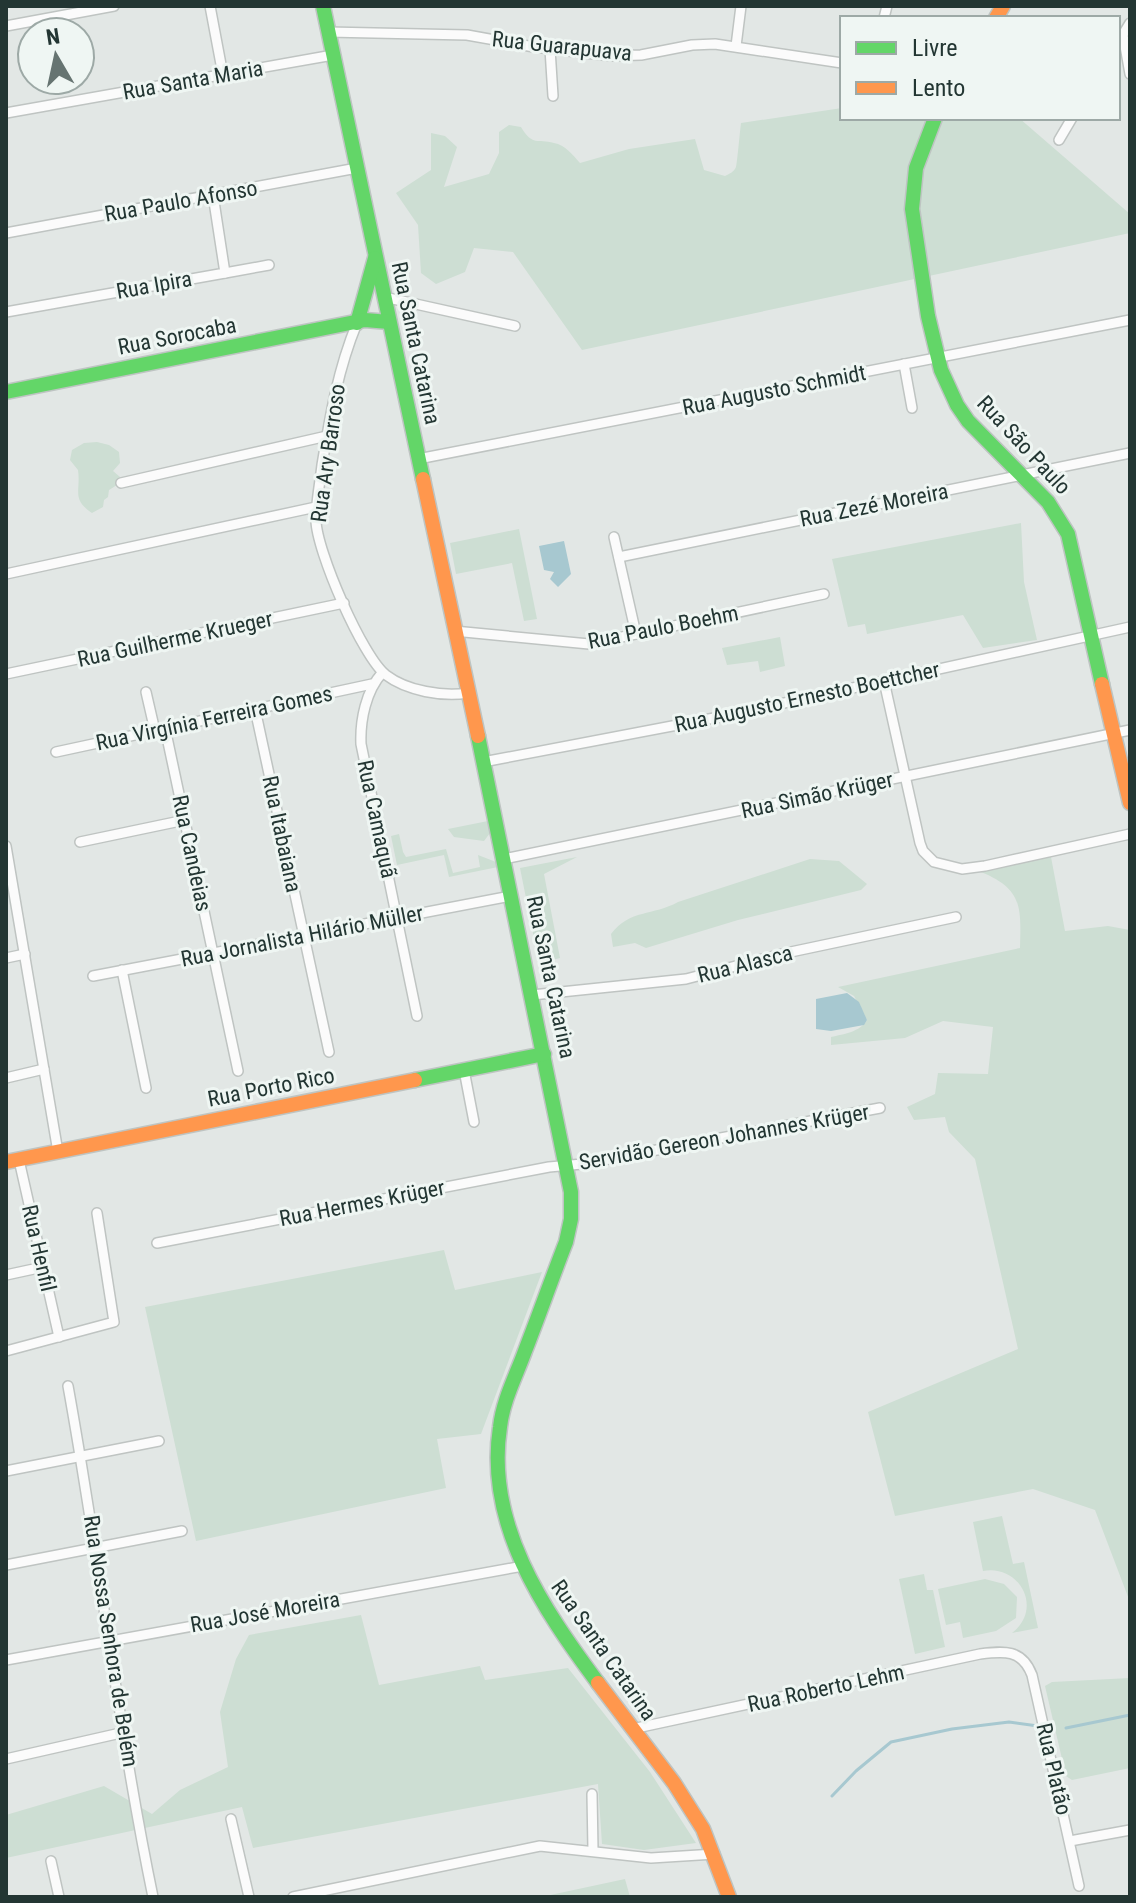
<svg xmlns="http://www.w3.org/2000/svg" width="1136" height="1903" font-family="'Roboto Condensed',sans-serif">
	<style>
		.green { fill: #cdded3 }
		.water { fill: #a7c8d0 }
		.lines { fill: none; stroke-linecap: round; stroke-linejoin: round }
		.stream { stroke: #a7c8d0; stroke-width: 3 }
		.street-casing { stroke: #bfc4c2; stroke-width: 12 }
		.fast-casing { stroke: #bec4c2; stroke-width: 17 }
		.slow-casing { stroke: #bec4c2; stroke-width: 17 }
		.street { stroke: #fbfbfb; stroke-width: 9 }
		.fast { stroke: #63d668; stroke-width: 14 }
		.slow { stroke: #ff974d; stroke-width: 14 }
		.labels { text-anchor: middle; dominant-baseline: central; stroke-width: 6; stroke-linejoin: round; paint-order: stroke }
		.street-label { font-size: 22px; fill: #233633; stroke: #eff6f3 }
	</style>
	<rect width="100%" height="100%" fill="#e2e7e5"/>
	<!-- green -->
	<g class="green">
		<path d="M842,108V118H1019L1130,214V233L582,350L513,252L474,248L465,272L436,284L421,273L418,225L396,193L431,170V133L445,136L457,147L444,187L489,174L499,153V132L509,125L521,127C533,147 537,138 554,143C565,145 573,155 580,163L629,149L695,139L704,170L725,176C729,174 734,172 736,167C737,164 740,131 741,123Z"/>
		<path d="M97,442L109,445L119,452L120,463L113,471L120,477L117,485L109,490L108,497L104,500L103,507L92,513C71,499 81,491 78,470L70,460L72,450L84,443Z"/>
		<polygon points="1021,523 1024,582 1037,640 983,648 963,615 867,634 865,624 848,627 832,559"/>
		<polygon points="519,529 537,619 524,621 512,563 456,574 450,543"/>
		<polygon points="780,637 785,666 760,672 758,661 727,665 722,648"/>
		<polygon points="488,821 490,833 484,841 454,837 448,829"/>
		<polygon points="399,834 403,852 406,857 446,849 453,873 480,867 478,855 496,862 498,867 449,877 444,855 397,865 391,836"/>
		<polygon points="577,857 544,874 560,958 539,963 520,868"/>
		<path d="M1051,857L1065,931L1108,926L1130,930V1602L1095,1510L1033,1489L895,1516L868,1412L1018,1349L975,1159L949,1132L945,1117L914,1120L907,1107L935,1094L938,1073L988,1074L993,1027L943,1021L905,1038L831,1045V1037C844,1034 860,1032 867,1020L854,996L838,987L1020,948C1021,908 1023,889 981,872Z"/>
		<path d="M810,859L839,861L867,884L861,890L738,920L646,948L635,943L613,947L611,934C630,909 653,916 678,902Z"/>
		<polygon points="444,1250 455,1290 542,1272 481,1434 437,1439 446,1488 196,1541 145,1307"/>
		<path d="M1002,1516L1013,1564L1024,1562L1038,1628L1012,1633C1044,1608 1019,1564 983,1571L973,1522Z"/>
		<polygon points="924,1574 927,1590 933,1590 945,1647 915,1654 899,1579"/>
		<polygon points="985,1579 1004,1584 1017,1597 1016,1618 996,1631 963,1638 960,1622 946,1625 938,1589"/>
		<polygon points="361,1615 379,1685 480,1666 485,1680 568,1668 650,1772 696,1843 644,1850 602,1844 598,1784 253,1848 242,1807 6,1858 6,1815 104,1786 152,1814 180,1790 228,1767 220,1712 236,1659 249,1635"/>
		<polygon points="1130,1678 1130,1768 1072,1780 1066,1776 1045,1686 1052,1682"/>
		<polygon points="625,1879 630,1897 541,1897"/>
	</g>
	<!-- water -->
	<g class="water">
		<polygon points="564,541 571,574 558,587 550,579 554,572 544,570 539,546"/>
		<polygon points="847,993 859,1002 867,1020 864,1025 831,1031 816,1029 816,999"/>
	</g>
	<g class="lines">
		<!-- stream -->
		<g class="stream">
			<polyline points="1066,1728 1130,1715"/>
			<polyline points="832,1796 856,1771 891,1742 952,1729 1009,1722 1038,1726"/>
		</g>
		<!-- street casing -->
		<g class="street-casing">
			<g id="street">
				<polyline points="210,6 223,75"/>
				<polyline points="884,18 887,6"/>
				<polyline points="6,26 114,6"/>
				<polyline points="328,32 467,35 534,47 611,56 641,55 692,45 715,44 842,63"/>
				<polyline points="1123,35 1130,74"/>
				<polyline points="1119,41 1130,23"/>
				<polyline points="736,46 741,6"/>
				<polyline points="550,49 553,96"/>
				<polyline points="6,113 333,55"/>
				<polyline points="1059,140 1072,118"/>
				<polyline points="6,233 357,168"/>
				<polyline points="225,273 269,265"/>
				<polyline points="384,297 515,326"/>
				<polyline points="6,312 225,273 213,195"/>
				<path d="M357,323C338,369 330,416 322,465C320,483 316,502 316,520C316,550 363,658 386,675C407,691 443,697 468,693"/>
				<polyline points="904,364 912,408"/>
				<polyline points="418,459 1130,320"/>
				<polyline points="121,483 327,436"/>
				<polyline points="614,537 636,634"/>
				<polyline points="619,557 1130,453"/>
				<polyline points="6,574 316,507"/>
				<polyline points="454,631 589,644 824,594"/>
				<path d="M382,673C366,691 360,720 361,744L417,1016"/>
				<polyline points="6,674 344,603"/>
				<polyline points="884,681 920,843 923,851 934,862 962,869 985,866 1130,834"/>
				<polyline points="146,692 155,731"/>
				<polyline points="255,709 329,1052"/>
				<polyline points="165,728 238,1071"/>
				<polyline points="56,752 372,684"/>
				<polyline points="483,762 730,715 1130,627"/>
				<polyline points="80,842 185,820"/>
				<polyline points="6,846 58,1152"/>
				<polyline points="504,859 1130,730"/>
				<polyline points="6,958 25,954"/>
				<polyline points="122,970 146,1088"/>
				<polyline points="93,976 511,896"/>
				<polyline points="532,995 686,979 786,953 956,917"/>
				<polyline points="464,1070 474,1122"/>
				<polyline points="6,1078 44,1069"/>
				<polyline points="19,1160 59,1337"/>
				<polyline points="157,1243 549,1167 582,1164 880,1108"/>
				<polyline points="6,1275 43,1267"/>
				<polyline points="6,1351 114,1322 97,1213"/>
				<path d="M68,1386C99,1556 118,1728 153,1897"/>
				<polyline points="6,1471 159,1441"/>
				<polyline points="6,1565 182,1531"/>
				<polyline points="6,1660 523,1566"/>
				<path d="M632,1729L980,1654C1004,1651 1022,1649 1032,1675L1079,1886"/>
				<polyline points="6,1759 125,1732"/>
				<polyline points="592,1794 593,1850"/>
				<polyline points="231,1819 249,1897"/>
				<polyline points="1070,1841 1130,1830"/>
				<polyline points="51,1861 59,1897"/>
				<polyline points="293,1897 540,1846 651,1858 715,1854"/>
			</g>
		</g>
		<!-- fast casing -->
		<g class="fast-casing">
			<g id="fast">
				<polyline points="323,6 423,479"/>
				<polyline points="935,118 916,168 912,209 928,316 941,370 957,405 968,421 1048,502 1068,534 1102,684"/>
				<polyline points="357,323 375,258"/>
				<polyline points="6,392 365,320 389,322"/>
				<path d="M478,736L571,1192V1219L566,1242C552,1278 539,1315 525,1351C516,1376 503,1400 500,1427C485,1524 543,1609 598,1683"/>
				<polyline points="415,1080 544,1054"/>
			</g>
		</g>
		<!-- slow casing -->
		<g class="slow-casing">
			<g id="slow">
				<polyline points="996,18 1003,6"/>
				<polyline points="423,479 478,736"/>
				<polyline points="1102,684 1130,803"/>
				<polyline points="6,1162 415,1080"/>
				<polyline points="598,1683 674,1783 703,1829 729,1897"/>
			</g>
		</g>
		<!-- street -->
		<use href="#street" class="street"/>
		<!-- fast -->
		<use href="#fast" class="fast"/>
		<!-- slow -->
		<use href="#slow" class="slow"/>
	</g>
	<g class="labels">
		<!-- street labels -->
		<g class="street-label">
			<text transform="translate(562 46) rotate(6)">Rua Guarapuava</text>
			<text transform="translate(193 80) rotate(-10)">Rua Santa Maria</text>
			<text transform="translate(181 201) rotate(-10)">Rua Paulo Afonso</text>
			<text transform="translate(154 285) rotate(-10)">Rua Ipira</text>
			<text transform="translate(177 336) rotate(-11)">Rua Sorocaba</text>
			<text transform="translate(416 343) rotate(78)">Rua Santa Catarina</text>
			<text transform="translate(774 390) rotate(-11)">Rua Augusto Schmidt</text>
			<text transform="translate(1024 445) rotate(47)">Rua São Paulo</text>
			<text transform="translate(328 453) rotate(-82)">Rua Ary Barroso</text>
			<text transform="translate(874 505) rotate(-11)">Rua Zezé Moreira</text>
			<text transform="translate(663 627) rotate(-11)">Rua Paulo Boehm</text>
			<text transform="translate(175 639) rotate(-12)">Rua Guilherme Krueger</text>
			<text transform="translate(807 697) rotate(-12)">Rua Augusto Ernesto Boettcher</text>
			<text transform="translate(214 718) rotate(-12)">Rua Virgínia Ferreira Gomes</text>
			<text transform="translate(817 795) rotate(-12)">Rua Simão Krüger</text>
			<text transform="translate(377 819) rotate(78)">Rua Camaquã</text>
			<text transform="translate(282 834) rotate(78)">Rua Itabaiana</text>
			<text transform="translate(192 853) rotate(78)">Rua Candeias</text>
			<text transform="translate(302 936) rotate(-11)">Rua Jornalista Hilário Müller</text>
			<text transform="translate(745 964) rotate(-14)">Rua Alasca</text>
			<text transform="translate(551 977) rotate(78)">Rua Santa Catarina</text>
			<text transform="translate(271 1087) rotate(-11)">Rua Porto Rico</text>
			<text transform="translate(724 1137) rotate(-10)">Servidão Gereon Johannes Krüger</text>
			<text transform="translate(362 1203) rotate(-11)">Rua Hermes Krüger</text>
			<text transform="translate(39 1248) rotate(77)">Rua Henfil</text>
			<text transform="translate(265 1612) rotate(-10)">Rua José Moreira</text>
			<text transform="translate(111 1641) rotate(81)">Rua Nossa Senhora de Belém</text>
			<text transform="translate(604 1650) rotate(55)">Rua Santa Catarina</text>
			<text transform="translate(826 1688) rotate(-12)">Rua Roberto Lehm</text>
			<text transform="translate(1054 1769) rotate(77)">Rua Platão</text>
		</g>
	</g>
	<!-- border -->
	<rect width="1136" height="1903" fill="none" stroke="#233633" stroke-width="16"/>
	<!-- legend -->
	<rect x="840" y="16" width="280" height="104" fill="#eff6f3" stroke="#9da9a6" stroke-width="2"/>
	<rect x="856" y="42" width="40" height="12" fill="#63d668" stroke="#9da9a6" stroke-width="2"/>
	<text x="912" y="56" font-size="24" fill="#233633">Livre</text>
	<rect x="856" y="82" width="40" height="12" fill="#ff974d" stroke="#9da9a6" stroke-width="2"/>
	<text x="912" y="96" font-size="24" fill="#233633">Lento</text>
	<!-- north arrow -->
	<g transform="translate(56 56) rotate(351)"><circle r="38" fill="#eff6f3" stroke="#9da9a6" stroke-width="2"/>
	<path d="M0-6L14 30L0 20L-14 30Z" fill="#667471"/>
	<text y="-12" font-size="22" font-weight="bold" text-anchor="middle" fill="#233633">N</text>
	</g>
</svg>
